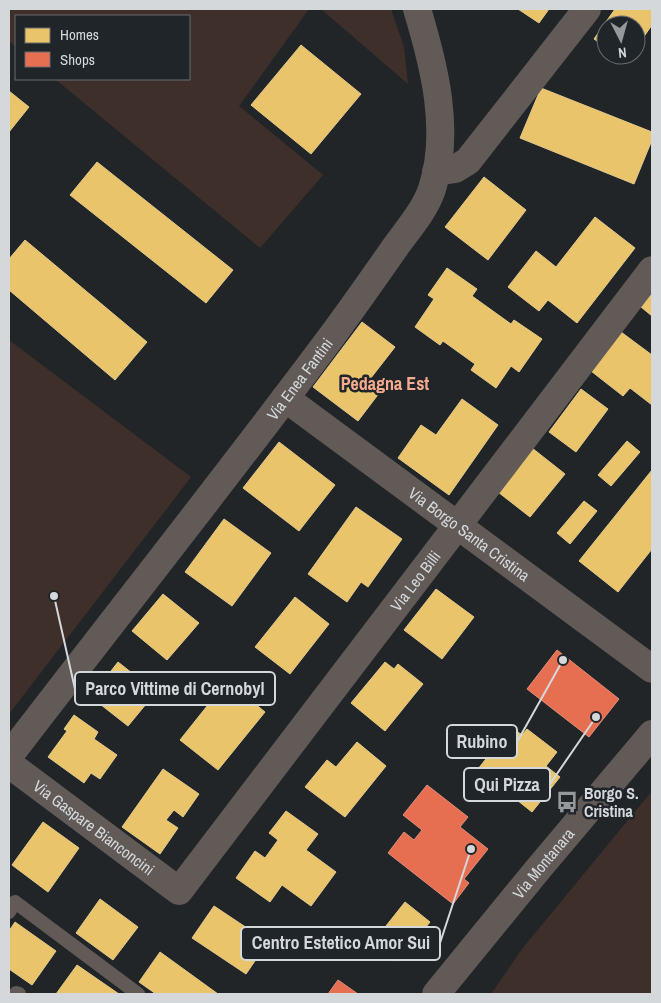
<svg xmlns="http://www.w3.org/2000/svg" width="661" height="1003" font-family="'Archivo Narrow',sans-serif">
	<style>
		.green { fill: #3f2f2a }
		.homes { fill: #e9c46a; stroke: #e3ca8c }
		.shops { fill: #e76f51; stroke: #e18e7a }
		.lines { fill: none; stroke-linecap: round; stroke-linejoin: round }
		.lane { stroke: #615a57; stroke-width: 14 }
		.street { stroke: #615a57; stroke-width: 28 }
		.primary { stroke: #625a57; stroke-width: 28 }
		.labels { text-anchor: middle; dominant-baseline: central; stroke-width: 5; stroke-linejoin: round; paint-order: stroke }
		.street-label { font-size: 16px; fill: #d4d8db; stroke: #20252a }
		.poi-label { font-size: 16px; font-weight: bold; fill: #d4d8db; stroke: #20252a; text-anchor: start }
		.neighbourhood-label { font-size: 18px; font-weight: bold; fill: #f7ab8c; stroke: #20252a }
		.leader { fill: none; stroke: #d4d8db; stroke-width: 2 }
		.callout-dot { fill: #d4d8db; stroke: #20252a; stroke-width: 2 }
		.callout { fill: #20252a; stroke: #d4d8db; stroke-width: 2 }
		.callout-label { font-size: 18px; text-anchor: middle; font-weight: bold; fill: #d4d8db }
	</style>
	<rect width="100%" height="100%" fill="#222528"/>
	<!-- green -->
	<g class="green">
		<polygon points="9,9 309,9 239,106 323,175 260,248 55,79 189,79 189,16 16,16 16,47 9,41"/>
		<polygon points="321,9 391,9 404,47 408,84"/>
		<polygon points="9,340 191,477 9,714"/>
		<polygon points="652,791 652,994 491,994 522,949"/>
	</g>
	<!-- homes -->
	<g class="homes">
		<polygon points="518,9 549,9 539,23"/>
		<polygon points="615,9 652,9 652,25 636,48 636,25 606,25 606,47 594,39"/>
		<polygon points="301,45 361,94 311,154 251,105"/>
		<polygon points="541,88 652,132 652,140 634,184 520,138"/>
		<polygon points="9,91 29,107 9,132"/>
		<polygon points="97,162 233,270 206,303 70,195"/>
		<polygon points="484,177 526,210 488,260 445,227"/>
		<polygon points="595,217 635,248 577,323 548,300 539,311 508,287 536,251 556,267"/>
		<polygon points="25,240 147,342 115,380 9,290 9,259"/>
		<polygon points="447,268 477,289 472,296 511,324 514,320 542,339 519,372 511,366 496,388 471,370 475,364 443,341 440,345 415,327 434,299 428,295"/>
		<polygon points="652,293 652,316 641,307"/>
		<polygon points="362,322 395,347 367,383 380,392 358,421 313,387"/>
		<polygon points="621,332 652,355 652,405 630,388 623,396 591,371"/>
		<polygon points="581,389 608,409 576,452 549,432"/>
		<polygon points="462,399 498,425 449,495 398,458 421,425 436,435"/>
		<polygon points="627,441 640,452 611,486 598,475"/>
		<polygon points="279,442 335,485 299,531 243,488"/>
		<polygon points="532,448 565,474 530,517 498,492"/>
		<polygon points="652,470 652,549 618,592 579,561"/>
		<polygon points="584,501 597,511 570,544 557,533"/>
		<polygon points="356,507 402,539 368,587 361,582 347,602 308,574"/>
		<polygon points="224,519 271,553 232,606 185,572"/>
		<polygon points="436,589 474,617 442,659 404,630"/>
		<polygon points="163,594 199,623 167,660 132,631"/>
		<polygon points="295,597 329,624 290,674 255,647"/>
		<polygon points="118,662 156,692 128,726 91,697"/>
		<polygon points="385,662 394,669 398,664 423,684 385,731 351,703"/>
		<polygon points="227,681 265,712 218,770 180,740"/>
		<polygon points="74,715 98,732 94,739 117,755 100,779 91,773 84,783 48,757 67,731 64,729"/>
		<polygon points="511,727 522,735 527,729 557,752 546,766 560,777 532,812 478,769"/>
		<polygon points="357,742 386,766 345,817 305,787 327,760 336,767"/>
		<polygon points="163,769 199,794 183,817 174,810 166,820 178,828 160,854 122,827"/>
		<polygon points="286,811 318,834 306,850 336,872 311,906 282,885 270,902 236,878 255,851 265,858 278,840 269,833"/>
		<polygon points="43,822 79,848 48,892 12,865"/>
		<polygon points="100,899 138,927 113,960 76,933"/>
		<polygon points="405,902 430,922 399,961 374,941"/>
		<polygon points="214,906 268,942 246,974 192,938"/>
		<polygon points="15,922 56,951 32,985 9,969 9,931"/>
		<polygon points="160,952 218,994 156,994 139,982"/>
		<polygon points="77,965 119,994 56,994"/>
	</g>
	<!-- shops -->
	<g class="shops">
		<polygon points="557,650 619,699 589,737 527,689"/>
		<polygon points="427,785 468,817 460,827 488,849 464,879 469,883 453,904 388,853 404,832 414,840 422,830 403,815"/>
		<polygon points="338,980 358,994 328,994"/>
	</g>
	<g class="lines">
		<!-- lane -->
		<g class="lane">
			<polyline points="9,912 15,902 138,994"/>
			<polyline points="16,993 19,994"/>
		</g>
		<!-- street -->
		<g class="street">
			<polyline points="436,172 455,169 468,161 587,9"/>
			<path id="s1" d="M285,398L652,669"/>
			<path id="s2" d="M9,756C114,619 222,483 326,344C350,312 373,279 396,246C409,228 425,210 432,189C451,131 434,65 417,9"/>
			<path id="s3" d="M9,764L179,891L652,270"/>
		</g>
		<!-- primary -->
		<path class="primary" id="s4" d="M436,994L539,868L652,734"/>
	</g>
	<!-- icons -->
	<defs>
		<g id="bus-bare" transform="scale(1.725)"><path d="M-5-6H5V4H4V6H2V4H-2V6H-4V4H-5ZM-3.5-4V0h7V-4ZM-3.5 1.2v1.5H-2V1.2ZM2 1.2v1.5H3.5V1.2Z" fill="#96999c" stroke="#20252a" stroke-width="2.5" paint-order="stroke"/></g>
	</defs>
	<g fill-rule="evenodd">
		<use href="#bus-bare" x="567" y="802"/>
	</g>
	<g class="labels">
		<!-- street labels -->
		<g class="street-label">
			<text stroke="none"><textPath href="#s2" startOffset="476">Via Enea Fantini</textPath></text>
			<text stroke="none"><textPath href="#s1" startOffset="229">Via Borgo Santa Cristina</textPath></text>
			<text stroke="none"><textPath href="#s3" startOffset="602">Via Leo Billi</textPath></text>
			<text stroke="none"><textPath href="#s3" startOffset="106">Via Gaspare Bianconcini</textPath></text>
			<text stroke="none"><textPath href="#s4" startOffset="169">Via Montanara</textPath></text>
		</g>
		<!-- poi labels -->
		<g class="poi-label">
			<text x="584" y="793">Borgo S.<tspan x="584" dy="18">Cristina</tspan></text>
		</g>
		<!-- neighbourhood labels -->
		<g class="neighbourhood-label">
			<text x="385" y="383">Pedagna Est</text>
		</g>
	</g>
	<!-- callouts -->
	<path class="leader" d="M54 596L75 689M563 660L517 742M596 717L550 784M471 849L440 943"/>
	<g class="callout-dot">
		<circle cx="54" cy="596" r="5"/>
		<circle cx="563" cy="660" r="5"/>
		<circle cx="596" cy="717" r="5"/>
		<circle cx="471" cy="849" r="5"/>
	</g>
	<g class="callout">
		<rect x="75" y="672" width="200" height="33" rx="5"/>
		<rect x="447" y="725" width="70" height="33" rx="5"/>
		<rect x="464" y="768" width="86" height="33" rx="5"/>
		<rect x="241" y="927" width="199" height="33" rx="5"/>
	</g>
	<g class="callout-label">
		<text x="175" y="695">Parco Vittime di Cernobyl</text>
		<text x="482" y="748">Rubino</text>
		<text x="507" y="791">Qui Pizza</text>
		<text x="341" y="949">Centro Estetico Amor Sui</text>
	</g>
	<!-- border -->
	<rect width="661" height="1003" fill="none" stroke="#d4d8db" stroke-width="20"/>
	<!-- legend -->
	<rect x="15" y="15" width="175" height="65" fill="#20252a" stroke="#686d71"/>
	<rect x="25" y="28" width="25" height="15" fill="#e9c46a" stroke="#686d71"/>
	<text x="60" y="40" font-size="15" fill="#d4d8db">Homes</text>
	<rect x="25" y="52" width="25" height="15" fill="#e76f51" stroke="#686d71"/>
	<text x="60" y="65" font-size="15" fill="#d4d8db">Shops</text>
	<!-- north arrow -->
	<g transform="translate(621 40) rotate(174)"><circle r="24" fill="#20252a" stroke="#686d71"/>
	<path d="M0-4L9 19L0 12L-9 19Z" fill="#96999c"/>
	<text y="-8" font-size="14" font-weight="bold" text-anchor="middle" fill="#d4d8db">N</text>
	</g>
</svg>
